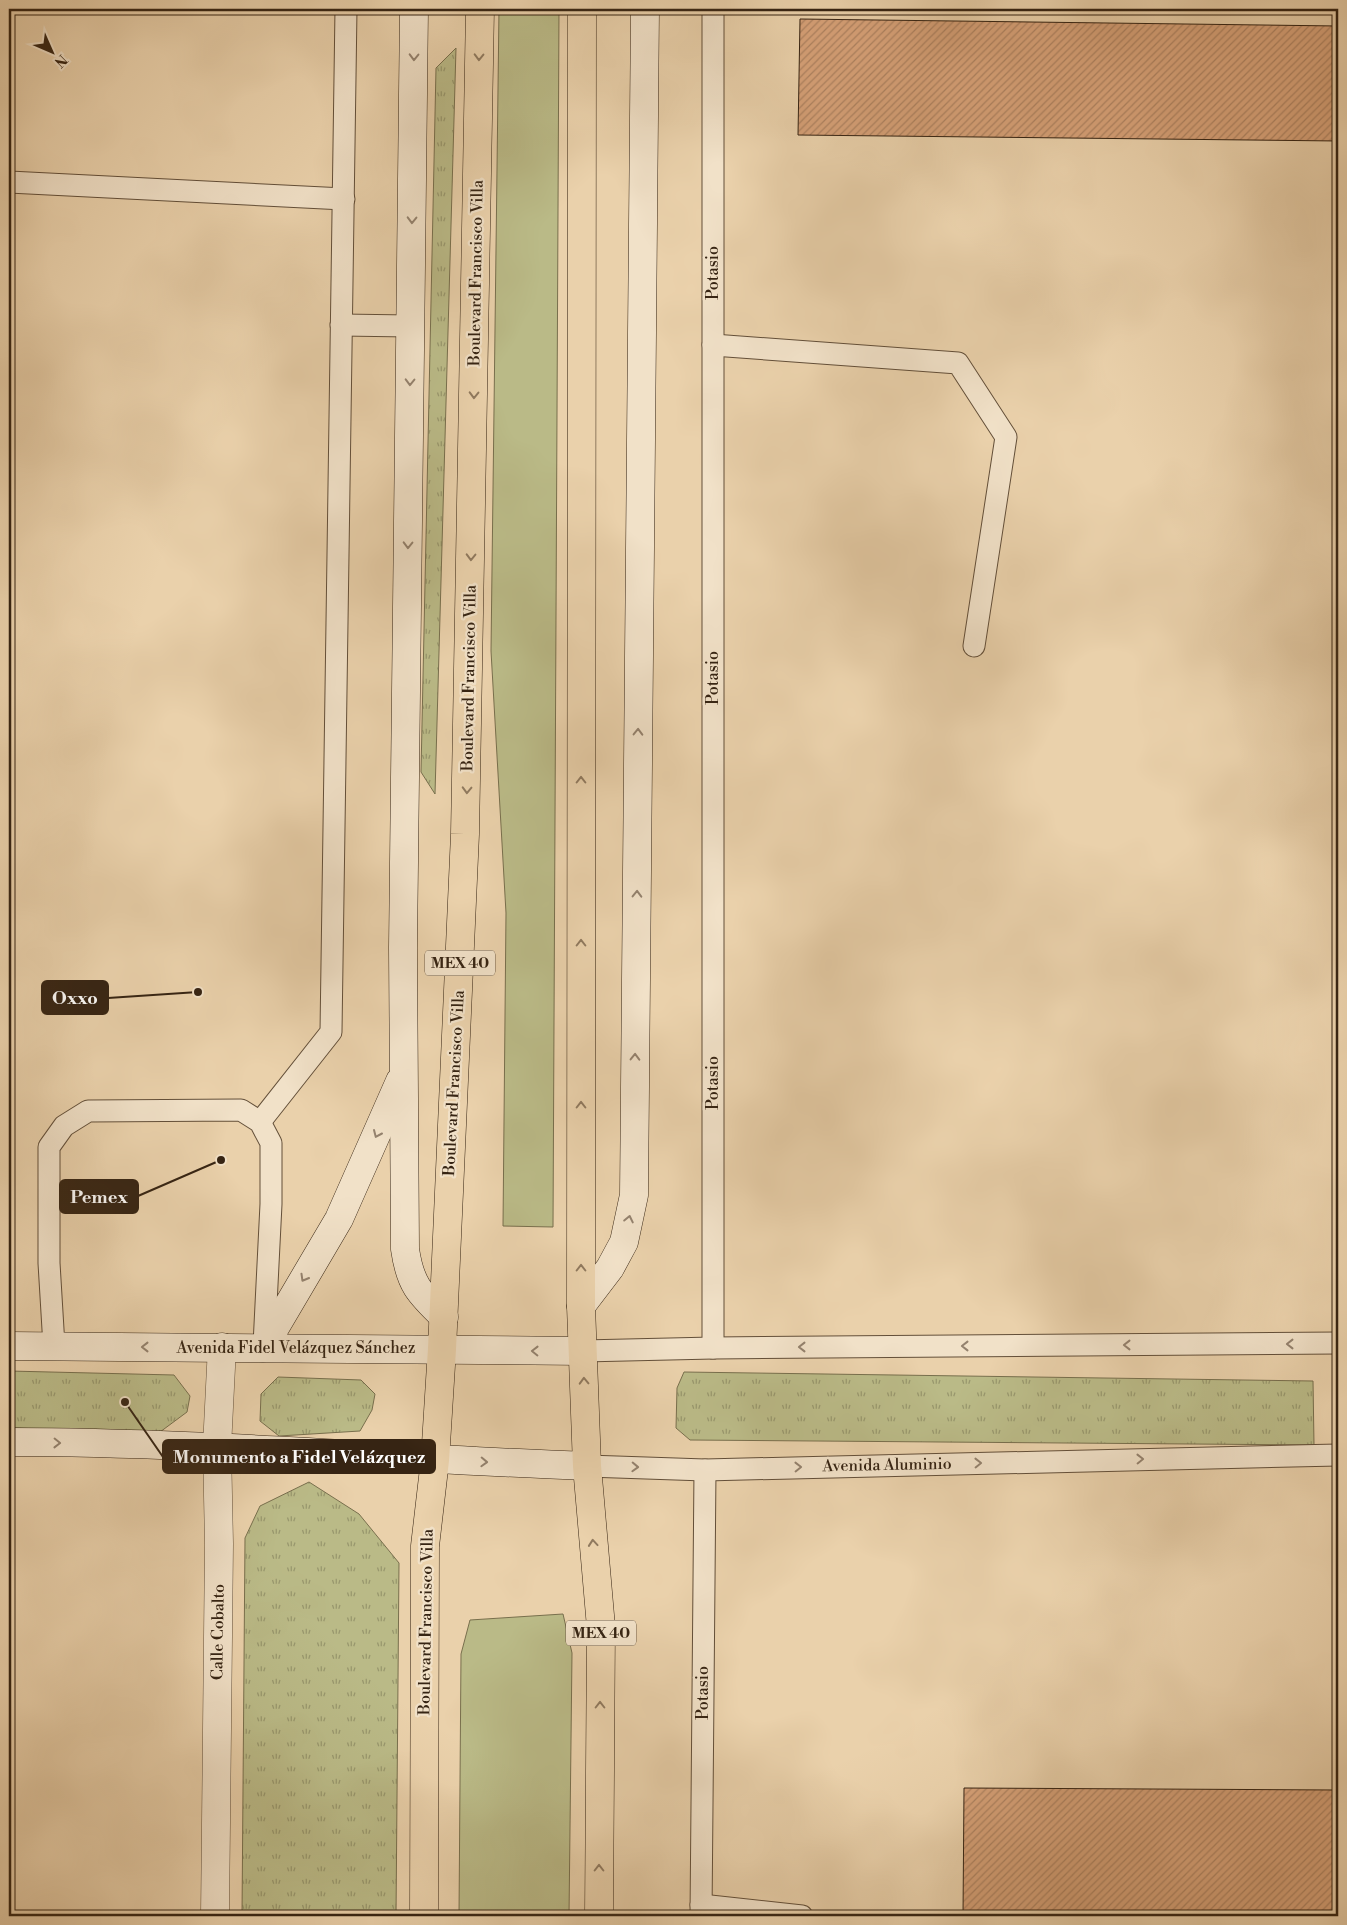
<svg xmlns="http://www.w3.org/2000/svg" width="1347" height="1925" font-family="'Libre Bodoni',serif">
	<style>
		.grass { fill: url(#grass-tufts); stroke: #786f4d }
		.park { fill: #baba87; stroke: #786f4d }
		.building { fill: url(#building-hatch); stroke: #362413 }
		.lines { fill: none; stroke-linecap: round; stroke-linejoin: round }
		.lane-casing { stroke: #634f39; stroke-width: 23 }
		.street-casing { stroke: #634f39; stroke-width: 29 }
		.secondary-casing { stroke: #362413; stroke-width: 29 }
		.primary-casing { stroke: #362413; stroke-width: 29 }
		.lane { stroke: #f1e1c8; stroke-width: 21 }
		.street { stroke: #f1e1c8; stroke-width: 28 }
		.secondary { stroke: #f1e1c8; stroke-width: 28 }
		.primary { stroke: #ead1ab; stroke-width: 28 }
		.oneway { stroke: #94826e }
		.oneway2 { stroke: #907a5f }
		.labels { text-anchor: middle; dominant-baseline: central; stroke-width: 4.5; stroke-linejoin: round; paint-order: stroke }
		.shield { fill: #f1e1c8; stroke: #6e5d49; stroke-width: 1 }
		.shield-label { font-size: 15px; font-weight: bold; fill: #362413 }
		.street-label { font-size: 16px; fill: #362413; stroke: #f1e1c8 }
		.leader { fill: none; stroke: #362413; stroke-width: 2 }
		.callout-dot { fill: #362413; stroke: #f1e1c8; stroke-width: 2 }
		.callout { fill: #362413; stroke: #362413; stroke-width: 2 }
		.callout-label { font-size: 18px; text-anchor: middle; font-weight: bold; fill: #fff }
	</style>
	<defs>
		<pattern id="grass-tufts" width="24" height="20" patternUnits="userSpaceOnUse" patternTransform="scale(1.25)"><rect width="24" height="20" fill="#baba87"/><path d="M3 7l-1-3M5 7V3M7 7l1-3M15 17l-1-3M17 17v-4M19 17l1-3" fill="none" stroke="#98976d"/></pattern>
		<pattern id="building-hatch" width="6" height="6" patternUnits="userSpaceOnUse" patternTransform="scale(1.25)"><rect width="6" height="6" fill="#d6a178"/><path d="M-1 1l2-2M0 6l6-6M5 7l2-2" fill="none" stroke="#ae8361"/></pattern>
	</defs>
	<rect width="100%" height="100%" fill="#ead1ab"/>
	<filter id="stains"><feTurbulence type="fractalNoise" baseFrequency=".004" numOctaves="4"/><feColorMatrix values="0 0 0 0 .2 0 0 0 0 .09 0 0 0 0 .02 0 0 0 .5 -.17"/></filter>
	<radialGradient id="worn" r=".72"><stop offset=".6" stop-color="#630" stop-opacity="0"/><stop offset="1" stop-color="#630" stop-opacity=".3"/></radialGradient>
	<!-- grass -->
	<g class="grass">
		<polygon points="456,48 435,794 421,772 436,68"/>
		<polygon points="9,1371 174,1375 190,1396 187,1412 160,1432 9,1428"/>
		<polygon points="684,1372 1313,1381 1314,1445 690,1440 676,1428 677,1388"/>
		<polygon points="278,1377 361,1380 375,1394 372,1410 360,1431 279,1436 260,1421 261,1394"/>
		<polygon points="309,1482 359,1514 399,1563 396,1916 242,1916 245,1538 260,1506"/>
	</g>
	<!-- park -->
	<g class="park">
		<polygon points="499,9 559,9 553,1227 503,1226 506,913 491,651"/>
		<polygon points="563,1614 572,1653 569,1916 459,1916 461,1654 470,1620"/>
	</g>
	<!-- building -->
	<g class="building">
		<polygon points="800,19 1338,26 1338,141 798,135"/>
		<polygon points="964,1788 1338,1790 1338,1916 963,1916"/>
	</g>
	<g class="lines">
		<!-- lane casing -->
		<g class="lane-casing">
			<g id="lane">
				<polyline points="9,182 344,199"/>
				<polyline points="341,325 410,326"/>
				<polyline points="713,345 958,363 1006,437 974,646"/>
				<polyline points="260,1122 331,1032 346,9"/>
				<polyline points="54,1346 49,1263 49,1147 64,1126 88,1111 241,1110 260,1122 271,1143 271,1204 264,1345"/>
				<polyline points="713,1348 713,9"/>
				<polyline points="583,1351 713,1348 1338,1343"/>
				<polyline points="587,1466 705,1470 1338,1455"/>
				<polyline points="701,1905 802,1916"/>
				<polyline points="701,1916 705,1470"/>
			</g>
		</g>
		<!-- street casing -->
		<g class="street-casing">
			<polyline id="street" points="215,1916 219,1544 217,1447 222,1347"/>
		</g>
		<!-- secondary casing -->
		<g class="secondary-casing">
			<g id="secondary">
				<path d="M414,9L403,948L405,1249C410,1284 419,1293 444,1317"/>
				<polyline points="581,1306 610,1268 624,1242 634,1195 645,9"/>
				<polyline points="9,1346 583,1351"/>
				<polyline points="263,1348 339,1219 400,1081"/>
				<path d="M9,1442C202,1442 394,1459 587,1466"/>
			</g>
		</g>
		<!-- primary casing -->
		<g class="primary-casing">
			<g id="primary">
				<polyline points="582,9 581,1306 587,1466 601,1627 599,1916"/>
				<polyline points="424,1916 425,1546 435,1460 442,1349 465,834 480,9"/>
			</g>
		</g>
		<!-- lane -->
		<use href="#lane" class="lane"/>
		<!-- street -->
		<use href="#street" class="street"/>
		<!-- secondary -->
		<use href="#secondary" class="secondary"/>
		<!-- primary -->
		<use href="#primary" class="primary"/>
	</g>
	<!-- one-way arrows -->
	<defs><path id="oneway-chevron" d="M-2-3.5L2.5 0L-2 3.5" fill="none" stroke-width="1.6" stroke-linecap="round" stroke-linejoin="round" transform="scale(1.25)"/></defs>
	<g class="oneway">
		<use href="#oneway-chevron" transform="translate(414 57) rotate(91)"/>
		<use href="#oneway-chevron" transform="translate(412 220) rotate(91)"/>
		<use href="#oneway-chevron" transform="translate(410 382) rotate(91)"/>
		<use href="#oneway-chevron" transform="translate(408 545) rotate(91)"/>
		<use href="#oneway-chevron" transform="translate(638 732) rotate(-89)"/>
		<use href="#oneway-chevron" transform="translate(637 894) rotate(-89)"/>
		<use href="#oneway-chevron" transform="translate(635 1057) rotate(-89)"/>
		<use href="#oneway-chevron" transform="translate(377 1134) rotate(114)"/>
		<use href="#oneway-chevron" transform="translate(629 1219) rotate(-78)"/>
		<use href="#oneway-chevron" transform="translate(304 1278) rotate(120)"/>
		<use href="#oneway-chevron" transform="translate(1290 1344) rotate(180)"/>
		<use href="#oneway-chevron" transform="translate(1127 1345) rotate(180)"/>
		<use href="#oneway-chevron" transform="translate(965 1346) rotate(180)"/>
		<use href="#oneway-chevron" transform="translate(145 1347) rotate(-180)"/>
		<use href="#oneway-chevron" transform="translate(802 1347) rotate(180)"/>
		<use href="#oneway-chevron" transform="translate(535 1351) rotate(-179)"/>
		<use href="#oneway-chevron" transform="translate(57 1443) rotate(1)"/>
		<use href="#oneway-chevron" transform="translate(1140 1459) rotate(-1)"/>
		<use href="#oneway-chevron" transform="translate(484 1462) rotate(2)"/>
		<use href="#oneway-chevron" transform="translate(978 1463) rotate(-1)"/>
		<use href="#oneway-chevron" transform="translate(635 1467) rotate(2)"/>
		<use href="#oneway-chevron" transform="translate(798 1467) rotate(-1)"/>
	</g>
	<g class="oneway2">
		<use href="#oneway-chevron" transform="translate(479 57) rotate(91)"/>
		<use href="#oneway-chevron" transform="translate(474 395) rotate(91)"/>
		<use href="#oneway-chevron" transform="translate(471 557) rotate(91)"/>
		<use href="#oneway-chevron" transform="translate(581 780) rotate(-90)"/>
		<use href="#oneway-chevron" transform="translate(467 790) rotate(92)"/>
		<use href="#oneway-chevron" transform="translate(581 943) rotate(-90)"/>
		<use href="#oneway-chevron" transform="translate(581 1105) rotate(-90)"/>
		<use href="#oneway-chevron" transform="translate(581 1268) rotate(-90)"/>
		<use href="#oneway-chevron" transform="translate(584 1381) rotate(-92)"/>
		<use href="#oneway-chevron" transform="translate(593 1543) rotate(-95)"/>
		<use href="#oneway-chevron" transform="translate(600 1705) rotate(-90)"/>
		<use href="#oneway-chevron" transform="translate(599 1868) rotate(-90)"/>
	</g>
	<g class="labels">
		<!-- shield labels -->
		<g class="shield">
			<rect x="425" y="950.5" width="70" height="25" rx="4"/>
			<rect x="566" y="1620.5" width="70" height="25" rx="4"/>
		</g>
		<g class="shield-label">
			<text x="460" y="963">MEX 40</text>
			<text x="601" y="1633">MEX 40</text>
		</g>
		<!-- street labels -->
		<g class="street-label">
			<text transform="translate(476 273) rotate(-89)">Boulevard Francisco Villa</text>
			<text transform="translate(713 273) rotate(-90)">Potasio</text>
			<text transform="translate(469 678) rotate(-89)">Boulevard Francisco Villa</text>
			<text transform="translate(713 678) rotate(-90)">Potasio</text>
			<text transform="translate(454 1083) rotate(-87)">Boulevard Francisco Villa</text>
			<text transform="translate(713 1083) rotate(-90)">Potasio</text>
			<text x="296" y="1348">Avenida Fidel Velázquez Sánchez</text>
			<text transform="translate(887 1465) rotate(-1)">Avenida Aluminio</text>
			<text transform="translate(426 1622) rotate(-89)">Boulevard Francisco Villa</text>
			<text transform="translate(218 1632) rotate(-89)">Calle Cobalto</text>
			<text transform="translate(703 1693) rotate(-90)">Potasio</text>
		</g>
	</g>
	<!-- callouts -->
	<path class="leader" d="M198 992L108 998M221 1160L138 1196M125 1402L163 1457"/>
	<g class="callout-dot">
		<circle cx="198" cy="992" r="5"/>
		<circle cx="221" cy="1160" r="5"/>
		<circle cx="125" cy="1402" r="5"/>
	</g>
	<g class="callout">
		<rect x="42" y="981" width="66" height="33" rx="5"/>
		<rect x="60" y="1180" width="78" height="33" rx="5"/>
		<rect x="163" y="1440" width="272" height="33" rx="5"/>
	</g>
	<g class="callout-label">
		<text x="75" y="1004">Oxxo</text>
		<text x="99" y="1203">Pemex</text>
		<text x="299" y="1463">Monumento a Fidel Velázquez</text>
	</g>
	<!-- margin -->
	<rect width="1347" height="1925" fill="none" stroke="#ead1ab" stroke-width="30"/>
	<rect x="10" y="10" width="1327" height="1905" fill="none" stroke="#362413" stroke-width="2.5"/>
	<rect x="15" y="15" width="1317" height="1895" fill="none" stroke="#362413"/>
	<!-- north arrow -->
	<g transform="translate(52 52) rotate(135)" stroke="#f1e1c8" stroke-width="4" paint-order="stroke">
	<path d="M0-4L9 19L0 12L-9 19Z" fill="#362413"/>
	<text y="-8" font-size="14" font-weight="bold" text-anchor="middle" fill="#362413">N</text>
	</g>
	<rect width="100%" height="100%" filter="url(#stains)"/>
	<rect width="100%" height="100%" fill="url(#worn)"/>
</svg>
